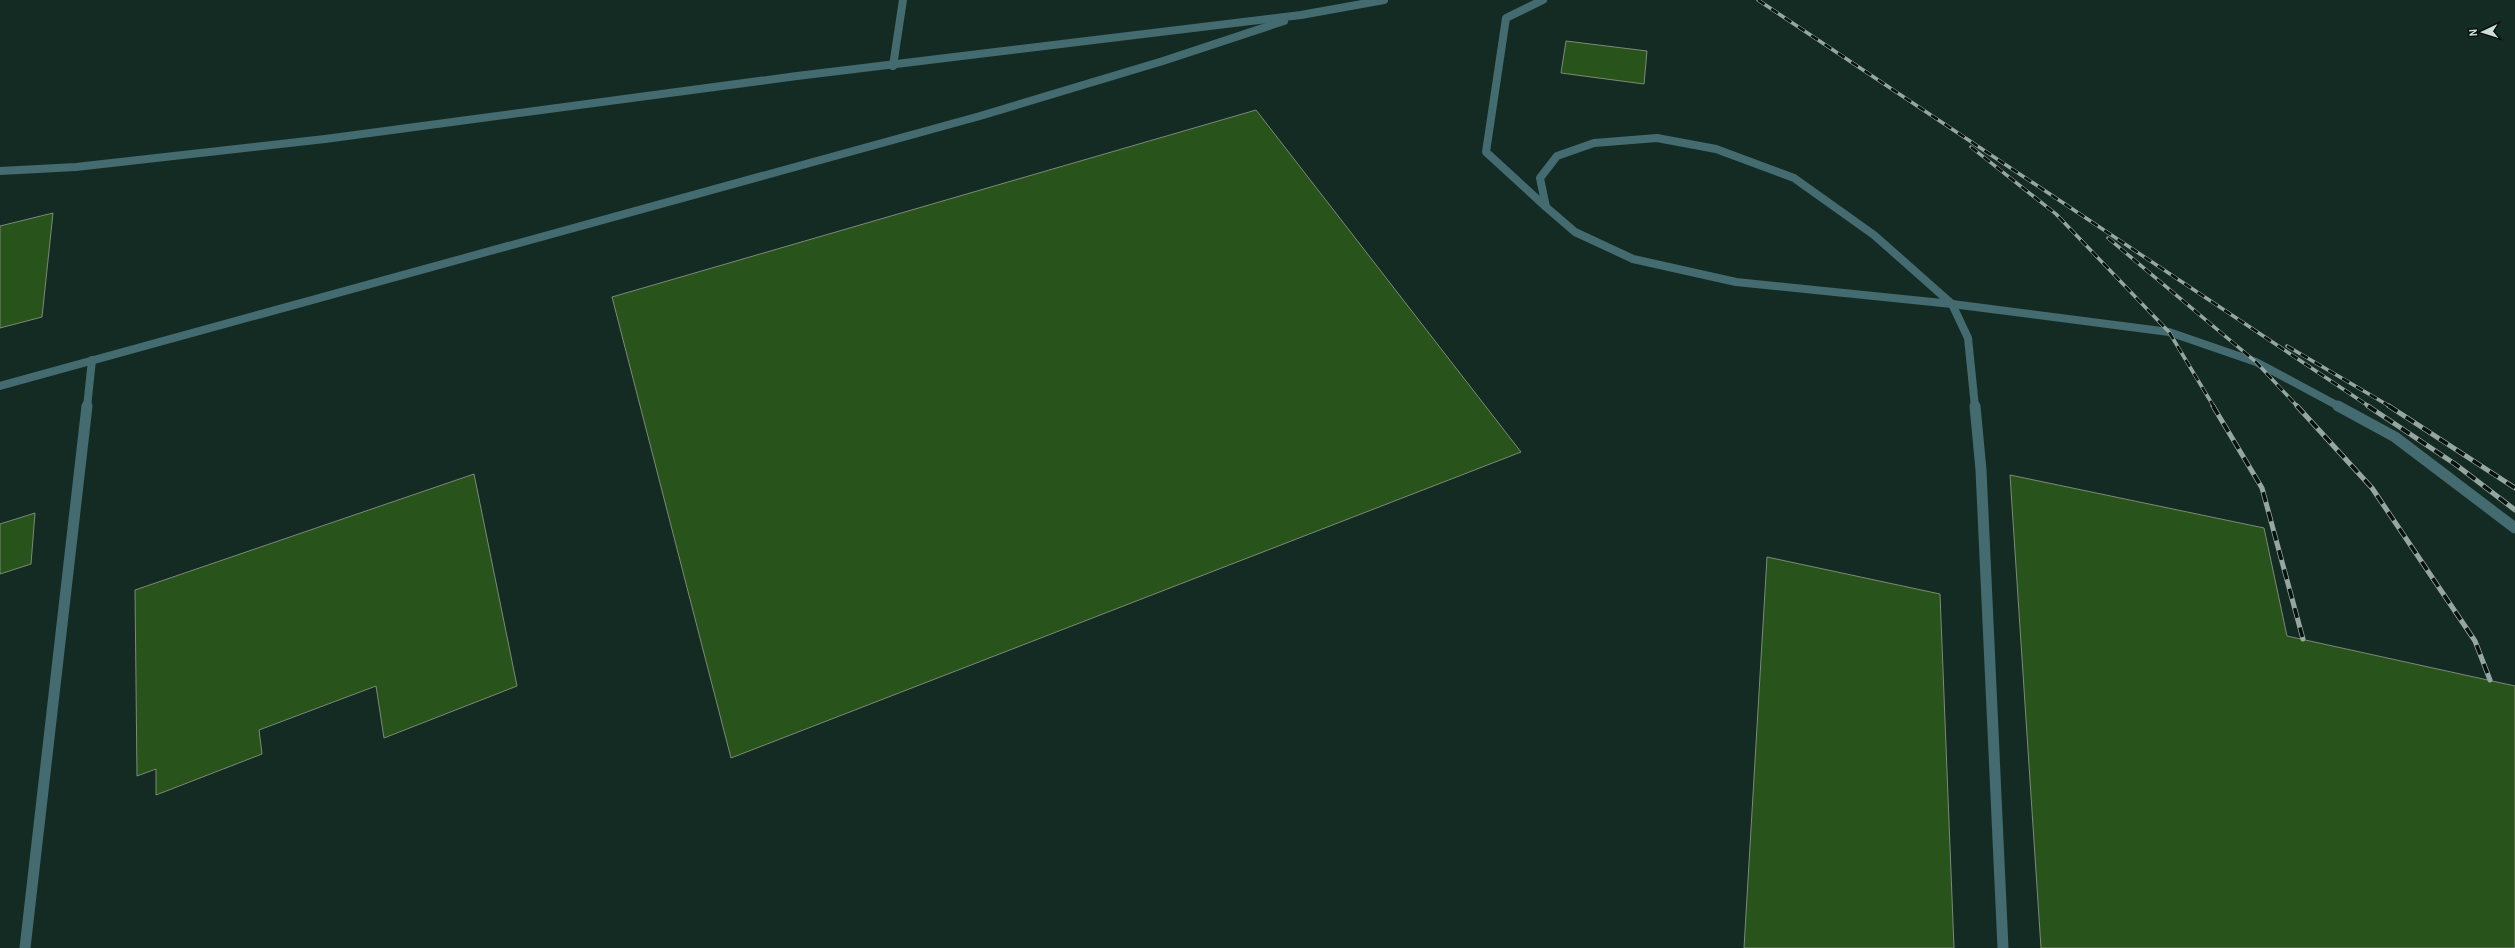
<svg xmlns="http://www.w3.org/2000/svg" width="2515" height="948" font-family="Barlow,sans-serif">
	<style>
		.building { fill: #28531b; stroke: #7c8a78 }
		.lines { fill: none; stroke-linecap: round; stroke-linejoin: round }
		.lane-far1 { stroke: #446b70; stroke-width: 8 }
		.lane { stroke: #446b70; stroke-width: 11 }
		.street { stroke: #446b70; stroke-width: 8 }
		.rail-far1-casing { stroke: #96a7a1; stroke-width: 3.5 }
		.rail-casing { stroke: #96a7a1; stroke-width: 5 }
		.rail-far1 { stroke: #07110e; stroke-width: 2.5; stroke-dasharray: 8; stroke-linecap: butt }
		.rail { stroke: #07110e; stroke-width: 3.5; stroke-dasharray: 10; stroke-linecap: butt }
	</style>
	<rect width="100%" height="100%" fill="#142b24"/>
	<!-- building -->
	<g class="building">
		<polygon points="1566,41 1647,51 1644,84 1561,73"/>
		<polygon points="1256,110 1521,452 731,758 612,297"/>
		<polygon points="53,213 42,317 0,328 0,226"/>
		<polygon points="474,474 517,686 384,738 376,686 259,730 262,754 156,795 156,769 137,776 135,590"/>
		<polygon points="2010,475 2264,528 2287,636 2515,686 2515,948 2041,948"/>
		<polygon points="35,513 31,564 0,574 0,524"/>
		<polygon points="1767,557 1940,594 1954,948 1744,948"/>
	</g>
	<g class="lines">
		<!-- lane-far1 -->
		<g class="lane-far1">
			<polyline points="1543,0 1506,18 1486,152 1546,207"/>
			<polygon points="1657,138 1716,149 1794,178 1874,235 1952,304 1736,282 1633,259 1575,232 1546,207 1540,178 1557,156 1594,143"/>
			<polyline points="1952,304 2169,332 2256,362 2340,407"/>
			<polyline points="1952,304 1968,338 1975,407"/>
			<polyline points="87,407 92,360"/>
		</g>
		<!-- lane -->
		<g class="lane">
			<polyline points="1975,406 1981,470 2003,948"/>
			<polyline points="2338,406 2395,437 2515,528"/>
			<polyline points="25,948 87,406"/>
		</g>
		<!-- street -->
		<g class="street">
			<polyline points="893,66 903,0"/>
			<polyline points="0,171 76,167 325,139 797,76 1301,15 1384,0"/>
			<polyline points="0,386 980,116 1163,61 1284,21"/>
		</g>
		<!-- rail-far1 casing -->
		<g class="rail-far1-casing">
			<g id="rail-far1">
				<polyline points="1758,0 2370,407"/>
				<polyline points="1971,147 2056,214 2169,332 2214,407"/>
				<polyline points="2108,238 2256,362 2298,407"/>
				<polyline points="2287,346 2391,407"/>
			</g>
		</g>
		<!-- rail casing -->
		<g class="rail-casing">
			<g id="rail">
				<polyline points="2213,406 2262,488 2303,639"/>
				<polyline points="2297,406 2372,488 2475,641 2490,680"/>
				<polyline points="2368,406 2455,464 2515,510"/>
				<polyline points="2389,406 2515,488"/>
			</g>
		</g>
		<!-- rail-far1 -->
		<use href="#rail-far1" class="rail-far1"/>
		<!-- rail -->
		<use href="#rail" class="rail"/>
	</g>
	<!-- north arrow -->
	<g transform="translate(2483 32) rotate(266)" stroke="#07110e" stroke-width="3" paint-order="stroke">
	<path d="M0-3L7 15L0 10L-7 15Z" fill="#cfddd8"/>
	<text y="-6" font-size="11" font-weight="bold" text-anchor="middle" fill="#cfddd8">N</text>
	</g>
</svg>
